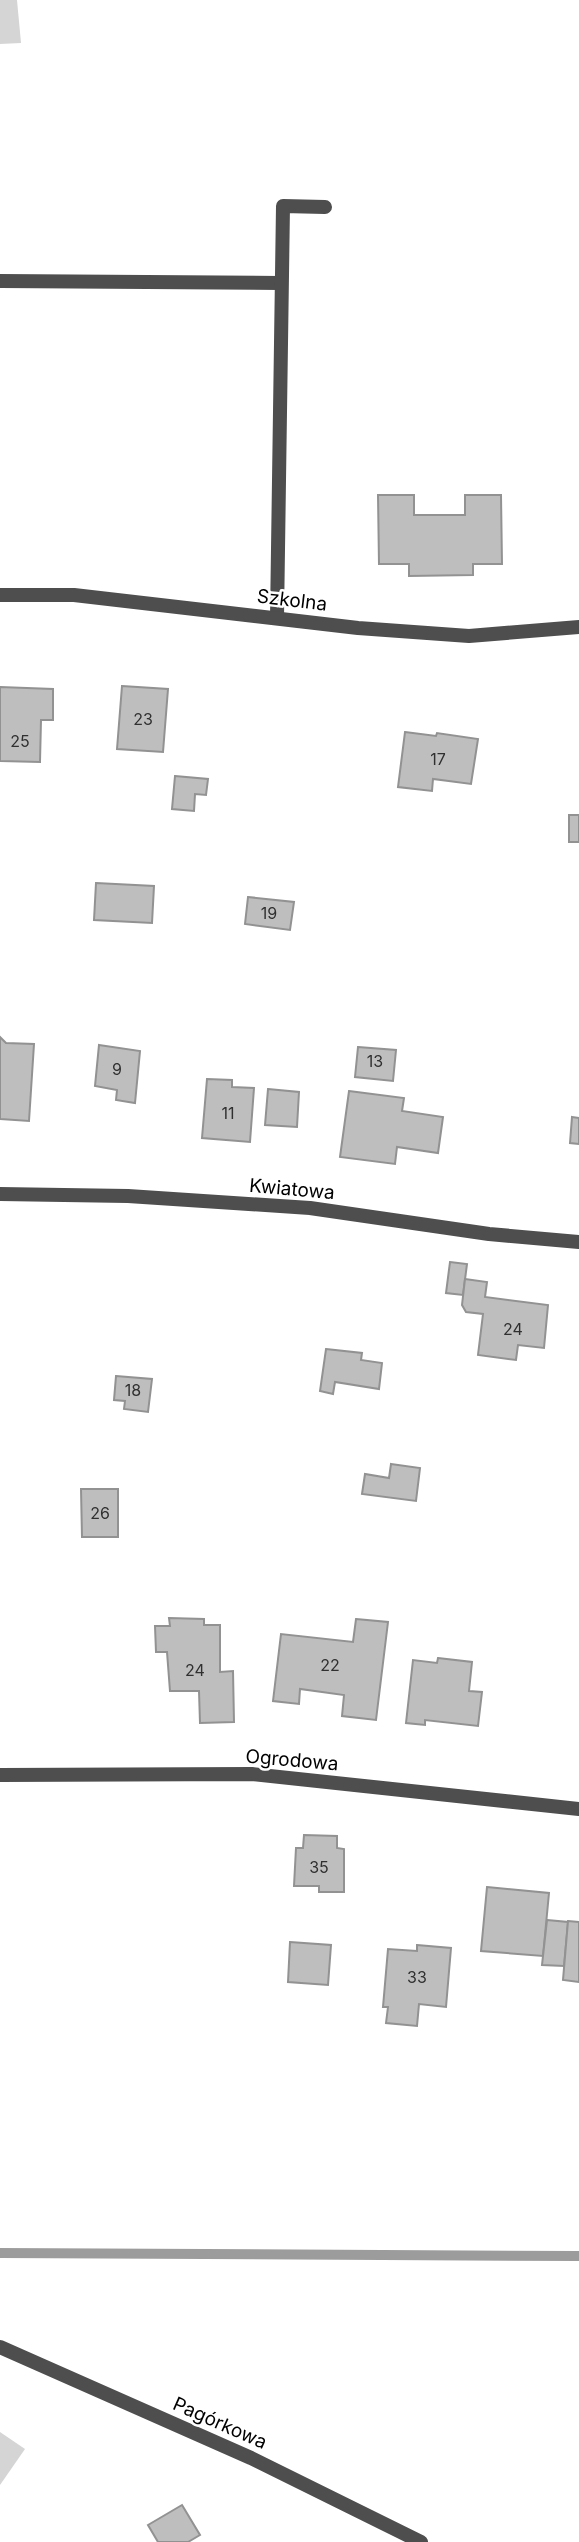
<svg xmlns="http://www.w3.org/2000/svg" width="579" height="2542" font-family="Inter,sans-serif">
	<style>
		.green { fill: #d5d5d5 }
		.lines { fill: none; stroke-linecap: round; stroke-linejoin: round }
		.stream { stroke: #9c9c9c; stroke-width: 10 }
		.building { fill: #bebebe; stroke: #929292; stroke-width: 2 }
		.lane { stroke: #4e4e4e; stroke-width: 14 }
		.street { stroke: #4e4e4e; stroke-width: 14 }
		.labels { text-anchor: middle; dominant-baseline: central; stroke-width: 5; stroke-linejoin: round; paint-order: stroke }
		.number-label { font-size: 16px; fill: #303030 }
		.street-label { font-size: 19px; fill: #000; stroke: #fff }
	</style>
	<rect width="100%" height="100%" fill="#fff"/>
	<!-- green -->
	<g class="green">
		<polygon points="0,0 17,0 21,43 0,44"/>
		<polygon points="0,2432 25,2449 0,2485"/>
	</g>
	<g class="lines">
		<!-- stream -->
		<polyline class="stream" points="0,2253 579,2256"/>
	</g>
	<!-- building -->
	<g class="building">
		<polygon points="378,495 414,495 414,515 465,515 465,495 501,495 502,564 473,564 473,575 409,576 409,564 379,564"/>
		<polygon points="122,686 168,689 163,752 117,749"/>
		<polygon points="0,687 53,689 53,720 41,720 40,762 0,761"/>
		<polygon points="405,732 436,736 437,733 478,739 471,784 433,779 432,791 398,787"/>
		<polygon points="175,776 208,779 206,795 195,794 194,811 172,809"/>
		<rect x="569" y="815" width="10" height="27"/>
		<polygon points="96,883 154,886 152,923 94,920"/>
		<polygon points="248,897 294,902 290,930 245,924"/>
		<polygon points="0,1037 6,1043 34,1044 29,1121 0,1119"/>
		<polygon points="99,1045 140,1051 135,1103 116,1100 117,1090 95,1086"/>
		<polygon points="358,1047 396,1050 393,1081 355,1077"/>
		<polygon points="207,1079 232,1080 232,1087 254,1088 250,1142 202,1138"/>
		<polygon points="268,1089 299,1092 297,1127 265,1125"/>
		<polygon points="349,1091 404,1098 402,1111 443,1117 438,1153 397,1147 395,1164 340,1157"/>
		<polygon points="572,1117 579,1118 579,1144 570,1143"/>
		<polygon points="450,1262 467,1264 463,1295 446,1293"/>
		<polygon points="465,1279 487,1282 485,1297 548,1305 544,1348 518,1345 516,1360 478,1355 483,1314 466,1312 462,1305"/>
		<polygon points="326,1349 362,1353 361,1360 382,1363 379,1389 335,1382 333,1394 320,1391"/>
		<polygon points="116,1376 152,1379 148,1412 124,1409 125,1401 114,1400"/>
		<polygon points="391,1464 420,1468 416,1501 362,1494 365,1474 389,1478"/>
		<polygon points="81,1489 118,1489 118,1537 82,1537"/>
		<polygon points="169,1618 204,1619 204,1625 220,1625 220,1672 233,1671 234,1722 200,1723 199,1691 170,1691 167,1652 156,1652 155,1626 170,1626"/>
		<polygon points="356,1619 388,1622 376,1720 342,1716 344,1695 300,1689 299,1704 273,1701 281,1634 353,1642"/>
		<polygon points="438,1658 472,1662 469,1691 482,1692 478,1726 425,1720 425,1725 406,1723 413,1660 437,1663"/>
		<polygon points="304,1835 337,1836 337,1848 344,1849 344,1892 319,1892 319,1886 294,1886 296,1848 303,1848"/>
		<polygon points="487,1887 549,1893 543,1956 481,1951"/>
		<polygon points="547,1920 568,1922 564,1966 542,1965"/>
		<polygon points="568,1921 579,1922 579,1982 563,1980"/>
		<polygon points="290,1942 331,1945 328,1985 288,1982"/>
		<polygon points="417,1945 451,1948 446,2007 419,2004 417,2026 386,2023 388,2007 383,2007 388,1949 417,1951"/>
		<polygon points="182,2505 200,2535 188,2542 158,2542 148,2525"/>
	</g>
	<g class="lines">
		<!-- lane -->
		<g class="lane">
			<polyline points="0,281 280,283"/>
			<polyline points="277,618 283,206 325,207"/>
		</g>
		<!-- street -->
		<g class="street">
			<polyline points="0,595 74,595 358,628 469,636 579,627"/>
			<polyline points="0,1194 128,1196 310,1208 489,1234 579,1242"/>
			<polyline points="0,1775 252,1774 579,1809"/>
			<polyline points="0,2347 251,2458 421,2542"/>
		</g>
	</g>
	<g class="labels">
		<!-- number labels -->
		<g class="number-label">
			<text x="143" y="719">23</text>
			<text x="20" y="741">25</text>
			<text x="438" y="759">17</text>
			<text x="269" y="913">19</text>
			<text x="375" y="1061">13</text>
			<text x="117" y="1069">9</text>
			<text x="228" y="1113">11</text>
			<text x="513" y="1329">24</text>
			<text x="133" y="1390">18</text>
			<text x="100" y="1513">26</text>
			<text x="330" y="1665">22</text>
			<text x="195" y="1670">24</text>
			<text x="319" y="1867">35</text>
			<text x="417" y="1977">33</text>
		</g>
		<!-- street labels -->
		<g class="street-label">
			<text transform="translate(292 600) rotate(7)">Szkolna</text>
			<text transform="translate(292 1189) rotate(5)">Kwiatowa</text>
			<text transform="translate(292 1760) rotate(5)">Ogrodowa</text>
			<text transform="translate(220 2423) rotate(24)">Pagórkowa</text>
		</g>
	</g>
</svg>
